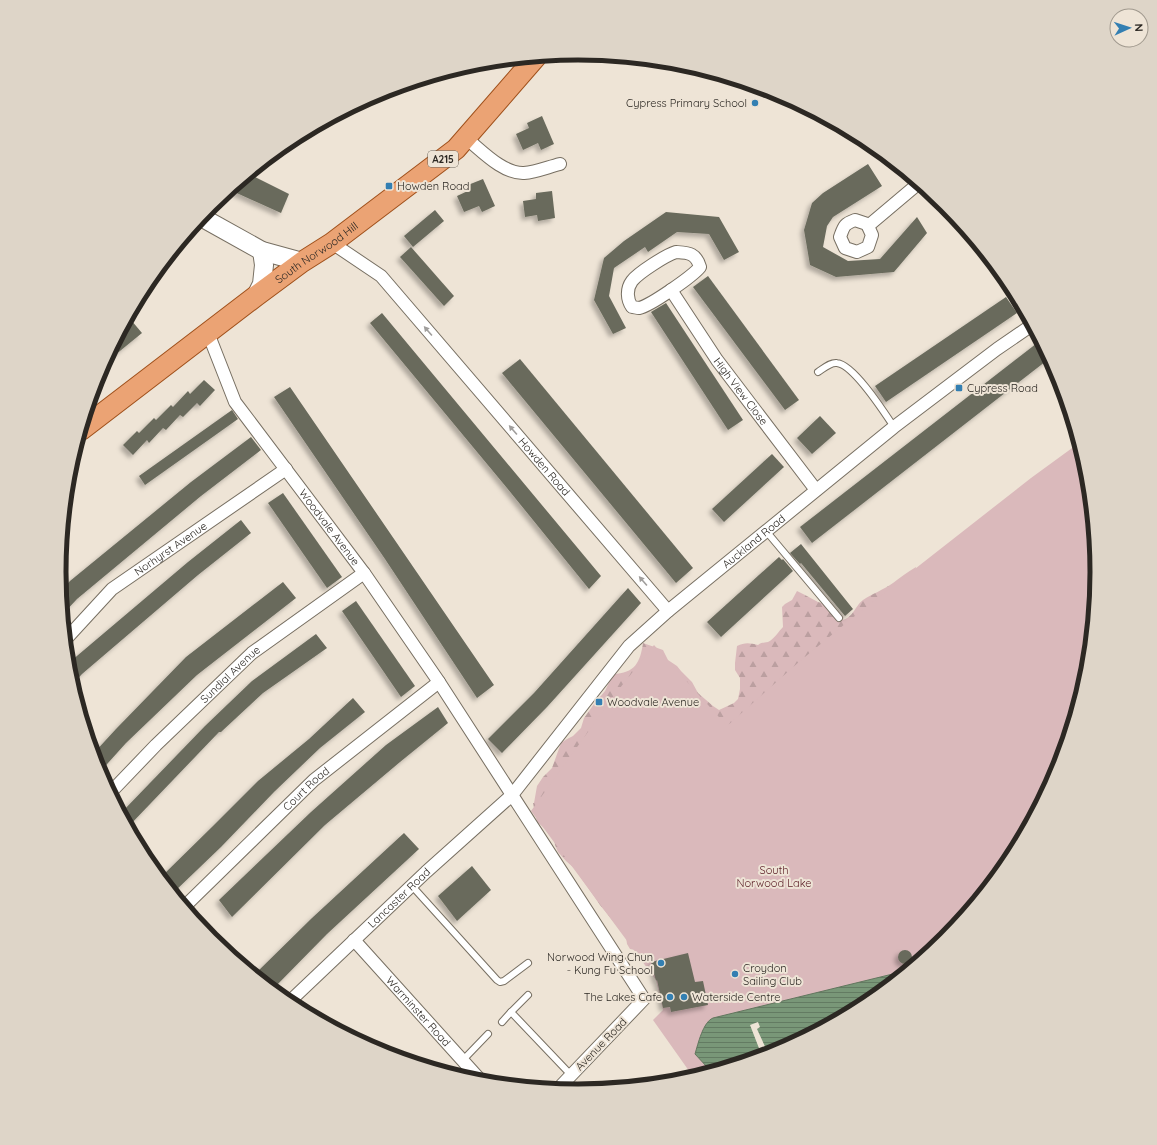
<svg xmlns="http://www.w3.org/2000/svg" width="1157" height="1145" font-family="Quicksand,sans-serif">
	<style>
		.forest { fill: url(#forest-firs) }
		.green { fill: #dab9bb }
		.water { fill: url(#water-rules); stroke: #62765e }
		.pier { fill: #eee4d6 }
		.building { fill: #696a5c; filter: url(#shadow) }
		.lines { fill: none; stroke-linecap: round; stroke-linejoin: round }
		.lane-casing { stroke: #776f62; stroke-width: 8 }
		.street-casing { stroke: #776f62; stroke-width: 14 }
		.secondary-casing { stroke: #776f62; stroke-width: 20 }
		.primary-casing { stroke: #9f501b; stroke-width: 22 }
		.lane { stroke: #fff; stroke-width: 6 }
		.street { stroke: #fff; stroke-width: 12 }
		.secondary { stroke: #fff; stroke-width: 18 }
		.primary { stroke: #eba374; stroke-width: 20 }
		.oneway { fill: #a09e9c }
		.poi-dot { fill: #337fb2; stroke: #eee4d6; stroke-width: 1.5 }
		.labels { text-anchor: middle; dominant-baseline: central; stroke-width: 4; stroke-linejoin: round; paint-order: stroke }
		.shield { fill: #eee4d6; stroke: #666059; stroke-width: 1 }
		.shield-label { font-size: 10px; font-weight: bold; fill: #2c2823 }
		.poi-label { font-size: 11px; fill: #2c2823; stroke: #eee4d6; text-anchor: start }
		.street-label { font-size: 11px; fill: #2c2823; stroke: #eee4d6 }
		.park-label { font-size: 11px; fill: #5e222a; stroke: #eee4d6 }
		.rim { fill: none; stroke: #2c2823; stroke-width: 5 }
	</style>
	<defs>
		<pattern id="forest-firs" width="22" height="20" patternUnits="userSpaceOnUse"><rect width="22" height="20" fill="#dab9bb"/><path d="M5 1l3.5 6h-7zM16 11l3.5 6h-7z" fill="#bb9fa0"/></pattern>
		<pattern id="water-rules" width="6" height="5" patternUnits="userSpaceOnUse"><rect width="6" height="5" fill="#799778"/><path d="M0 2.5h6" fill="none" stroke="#637b62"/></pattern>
		<filter id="shadow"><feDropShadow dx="-3.5" dy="3.5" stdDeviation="2" flood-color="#0004"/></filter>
	</defs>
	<rect width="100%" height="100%" fill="#eee4d6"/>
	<!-- forest -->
	<path class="forest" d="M916,567L915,574L635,950L630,949L627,944L626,937L600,905L574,868L566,861L558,852L555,845L554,836L537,822L533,803H534L537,786L543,777L552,768L561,743L567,739L573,736L581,728L584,718L594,704L605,691L613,674C635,673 640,663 643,643L663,650L668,660L677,666L681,671L692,682L698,693L713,706L719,710L734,703L738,699L740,689V678L735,670V663L737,646C745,642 750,643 758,645C762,642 764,643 768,642C774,639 779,631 783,627L782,607L785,604L792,600L797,591L805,595L818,602L832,606L838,621C854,619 853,608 863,600C872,594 883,590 893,583C900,578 907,572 916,567Z"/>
	<!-- green -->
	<polygon class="green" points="1079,443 1088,471 1098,573 1088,674 1058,772 1010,861 946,940 867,1005 777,1053 694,1078 653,1020 663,1010 656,980 531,811 616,693 654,645 727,726 800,661 851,619 1031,478"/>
	<!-- water -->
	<path class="water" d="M909,970L867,1005L777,1053L710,1073L707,1067L695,1054C698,1044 703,1022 713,1018Z"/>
	<!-- pier -->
	<polygon class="pier" points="758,1022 760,1027 757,1029 768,1053 762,1056 750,1025"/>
	<!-- building -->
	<g class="building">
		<polygon points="542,116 554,144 541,150 538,143 523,150 516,134 529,128 527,123"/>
		<polygon points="868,164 882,186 833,217 827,226 823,247 848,261 880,259 917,217 927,233 894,272 836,277 810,265 804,230 812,203 823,193"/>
		<polygon points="249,174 289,194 281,213 230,190"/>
		<polygon points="483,179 495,206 482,212 479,206 464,212 457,196 470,190 468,185"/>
		<polygon points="552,191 555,218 538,221 537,215 525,217 523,201 536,199 536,193"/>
		<polygon points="435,210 444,221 413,247 404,236"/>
		<polygon points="666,212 719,217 739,252 724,260 709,234 677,232 648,252 645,247 614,268 609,296 626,328 613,334 594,300 604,258 624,241"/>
		<polygon points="411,247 454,296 444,306 400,257"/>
		<polygon points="708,276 799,400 785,410 693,287"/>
		<polygon points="1006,297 1017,313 886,402 875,386"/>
		<polygon points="666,303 743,420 728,430 651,312"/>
		<polygon points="382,313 601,576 589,589 507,488 370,323"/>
		<polygon points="131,320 142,333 104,364 124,326"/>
		<polygon points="1041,340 1050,358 812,543 800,527"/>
		<polygon points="520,359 693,568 676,583 502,373"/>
		<polygon points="204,380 215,390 200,406 197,403 183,417 180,415 166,430 163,428 149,443 147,440 133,455 123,445 137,431 139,433 154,418 156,420 171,405 173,407 188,391 190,394"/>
		<polygon points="290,387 494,685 477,698 385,559 274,397"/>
		<polygon points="232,410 238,419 145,485 139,476"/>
		<polygon points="820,416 836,433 812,454 797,438"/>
		<polygon points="251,437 261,450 201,496 77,599 63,614 61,591 70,581 191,482"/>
		<polygon points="772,454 784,467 724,522 712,509"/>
		<polygon points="283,493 342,577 327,588 268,503"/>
		<polygon points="241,520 251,533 198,575 82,674 72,685 69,674 68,664 71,661 188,562"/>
		<polygon points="801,544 853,609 845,616 801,563 800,564 790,553"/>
		<polygon points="779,557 782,560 783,559 793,571 721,637 707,622"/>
		<polygon points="283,582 296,598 197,675 126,743 99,773 93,754 116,729 186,657"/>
		<polygon points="628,588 641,603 547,707 502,753 488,739 534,693"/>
		<polygon points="356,601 415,686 401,697 342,611"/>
		<polygon points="316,634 327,648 263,693 221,732 219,732 128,827 121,813 205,726 252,681"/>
		<polygon points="353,698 365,712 320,748 274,792 221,847 173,893 160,878 213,826 258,781 309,739"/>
		<polygon points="438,707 448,723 400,762 325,825 232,917 219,900 311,812 386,745"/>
		<polygon points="404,833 419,849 327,934 272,990 254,975 312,918"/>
		<polygon points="472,866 491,890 457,921 438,896"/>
		<circle cx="905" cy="957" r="7"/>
		<polygon points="688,953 695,982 703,981 708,1005 671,1012 670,1007 663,1008 657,980 656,981 651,962"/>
	</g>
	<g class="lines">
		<!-- lane casing -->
		<g class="lane-casing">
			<g id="lane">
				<path d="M818,372C823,369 830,362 837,363C854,365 884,412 894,427"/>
				<polyline points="766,531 839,618"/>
				<polyline points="412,886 497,980 500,982 504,981 528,963"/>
				<polyline points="528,995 511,1012 571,1075"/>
				<polyline points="502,1022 511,1012"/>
				<polyline points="462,1061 488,1034"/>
			</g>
		</g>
		<!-- street casing -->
		<g class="street-casing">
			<g id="street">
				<path d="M466,138C481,150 503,174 524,173C536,172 548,167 560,164"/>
				<path d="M855,220L867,224L872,235L868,247L857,252L845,248L840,237C844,226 844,224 855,220Z"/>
				<polyline points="868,226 919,183"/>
				<path id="s1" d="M332,243L381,276L668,611"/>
				<path d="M676,252C689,253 696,253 700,267C693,276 650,306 639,308C637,308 634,307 632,307C627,300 626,289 632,281C638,273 666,255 676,252Z"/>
				<path id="s2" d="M671,290L717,360L816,490"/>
				<path id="s3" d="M208,333L235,402L364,573L439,682L644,999L557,1090"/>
				<path id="s4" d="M66,639L112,589L286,469"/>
				<path id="s5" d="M110,793L156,745L252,653L364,573"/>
				<path id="s6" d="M184,907L314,780L439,682"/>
				<path id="s7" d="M354,940L483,1083"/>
				<path id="s8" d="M288,1003L426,872L512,795L629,646L668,611L894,427L997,349L1032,325"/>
			</g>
		</g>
		<!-- secondary casing -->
		<g class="secondary-casing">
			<g id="secondary">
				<polyline points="201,217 262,251 302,262"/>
				<polyline points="256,296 262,284 264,265 262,251"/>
			</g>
		</g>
		<!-- primary casing -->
		<g class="primary-casing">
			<g id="primary">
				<path id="s9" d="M81,430L256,296L302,262L332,243L456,149L536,57"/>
			</g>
		</g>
		<!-- lane -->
		<use href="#lane" class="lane"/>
		<!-- street -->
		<use href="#street" class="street"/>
		<!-- secondary -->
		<use href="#secondary" class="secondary"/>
		<!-- primary -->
		<use href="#primary" class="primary"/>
	</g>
	<!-- one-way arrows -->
	<defs><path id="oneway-solid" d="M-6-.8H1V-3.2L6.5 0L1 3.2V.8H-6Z"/></defs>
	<g class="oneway">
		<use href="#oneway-solid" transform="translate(428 331) rotate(-131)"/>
		<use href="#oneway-solid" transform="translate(513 430) rotate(-131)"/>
		<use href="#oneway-solid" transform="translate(643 581) rotate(-131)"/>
	</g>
	<!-- markers -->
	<g class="poi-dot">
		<circle cx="755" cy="103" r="4"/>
		<rect x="385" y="182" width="8" height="8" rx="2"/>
		<rect x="955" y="384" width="8" height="8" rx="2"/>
		<rect x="595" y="698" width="8" height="8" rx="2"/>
		<circle cx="661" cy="963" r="4"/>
		<circle cx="735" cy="974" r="4"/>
		<circle cx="670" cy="997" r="4"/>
		<circle cx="684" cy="997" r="4"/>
	</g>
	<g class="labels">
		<!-- shield labels -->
		<rect class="shield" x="428" y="151" width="30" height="16" rx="3"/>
		<g class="shield-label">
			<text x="443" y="159">A215</text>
		</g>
		<!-- poi labels -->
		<g class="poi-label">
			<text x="747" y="103" text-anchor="end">Cypress Primary School</text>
			<text x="397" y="186">Howden Road</text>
			<text x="967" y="388">Cypress Road</text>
			<text x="607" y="702">Woodvale Avenue</text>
			<text x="653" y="957" text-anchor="end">Norwood Wing Chun<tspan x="653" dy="13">- Kung Fu School</tspan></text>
			<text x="743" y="968">Croydon<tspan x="743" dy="13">Sailing Club</tspan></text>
			<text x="662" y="997" text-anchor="end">The Lakes Cafe</text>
			<text x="692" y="997">Waterside Centre</text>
		</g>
		<!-- street labels -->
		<g class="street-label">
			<text stroke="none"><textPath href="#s9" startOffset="295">South Norwood Hill</textPath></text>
			<text stroke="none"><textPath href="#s2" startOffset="123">High View Close</textPath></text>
			<text stroke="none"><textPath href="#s1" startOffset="310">Howden Road</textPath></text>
			<text stroke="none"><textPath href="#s3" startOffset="231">Woodvale Avenue</textPath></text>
			<text stroke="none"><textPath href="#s8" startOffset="658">Auckland Road</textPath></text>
			<text stroke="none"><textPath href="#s4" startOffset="139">Norhyrst Avenue</textPath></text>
			<text stroke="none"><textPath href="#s5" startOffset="169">Sundial Avenue</textPath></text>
			<text stroke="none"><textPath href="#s6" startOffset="170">Court Road</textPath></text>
			<text stroke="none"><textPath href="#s8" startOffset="153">Lancaster Road</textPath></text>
			<text stroke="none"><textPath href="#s7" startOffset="96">Warminster Road</textPath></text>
			<text transform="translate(601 1044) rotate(-46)">Avenue Road</text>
		</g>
		<!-- park labels -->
		<g class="park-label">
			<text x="774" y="870">South<tspan x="774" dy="13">Norwood Lake</tspan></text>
		</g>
	</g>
	<!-- crop -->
	<path d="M0 0H1157V1145H0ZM66 572a512 512 0 1 1 1024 0a512 512 0 1 1-1024 0Z" fill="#ded5c8" fill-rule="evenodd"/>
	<path class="rim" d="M66 572a512 512 0 1 1 1024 0a512 512 0 1 1-1024 0Z"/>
	<!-- north arrow -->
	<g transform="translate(1129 28) rotate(87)"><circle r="19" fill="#eee4d6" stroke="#a0998e"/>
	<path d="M0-3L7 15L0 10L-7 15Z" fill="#337fb2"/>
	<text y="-6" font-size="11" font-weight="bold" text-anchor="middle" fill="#2c2823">N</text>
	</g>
</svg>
